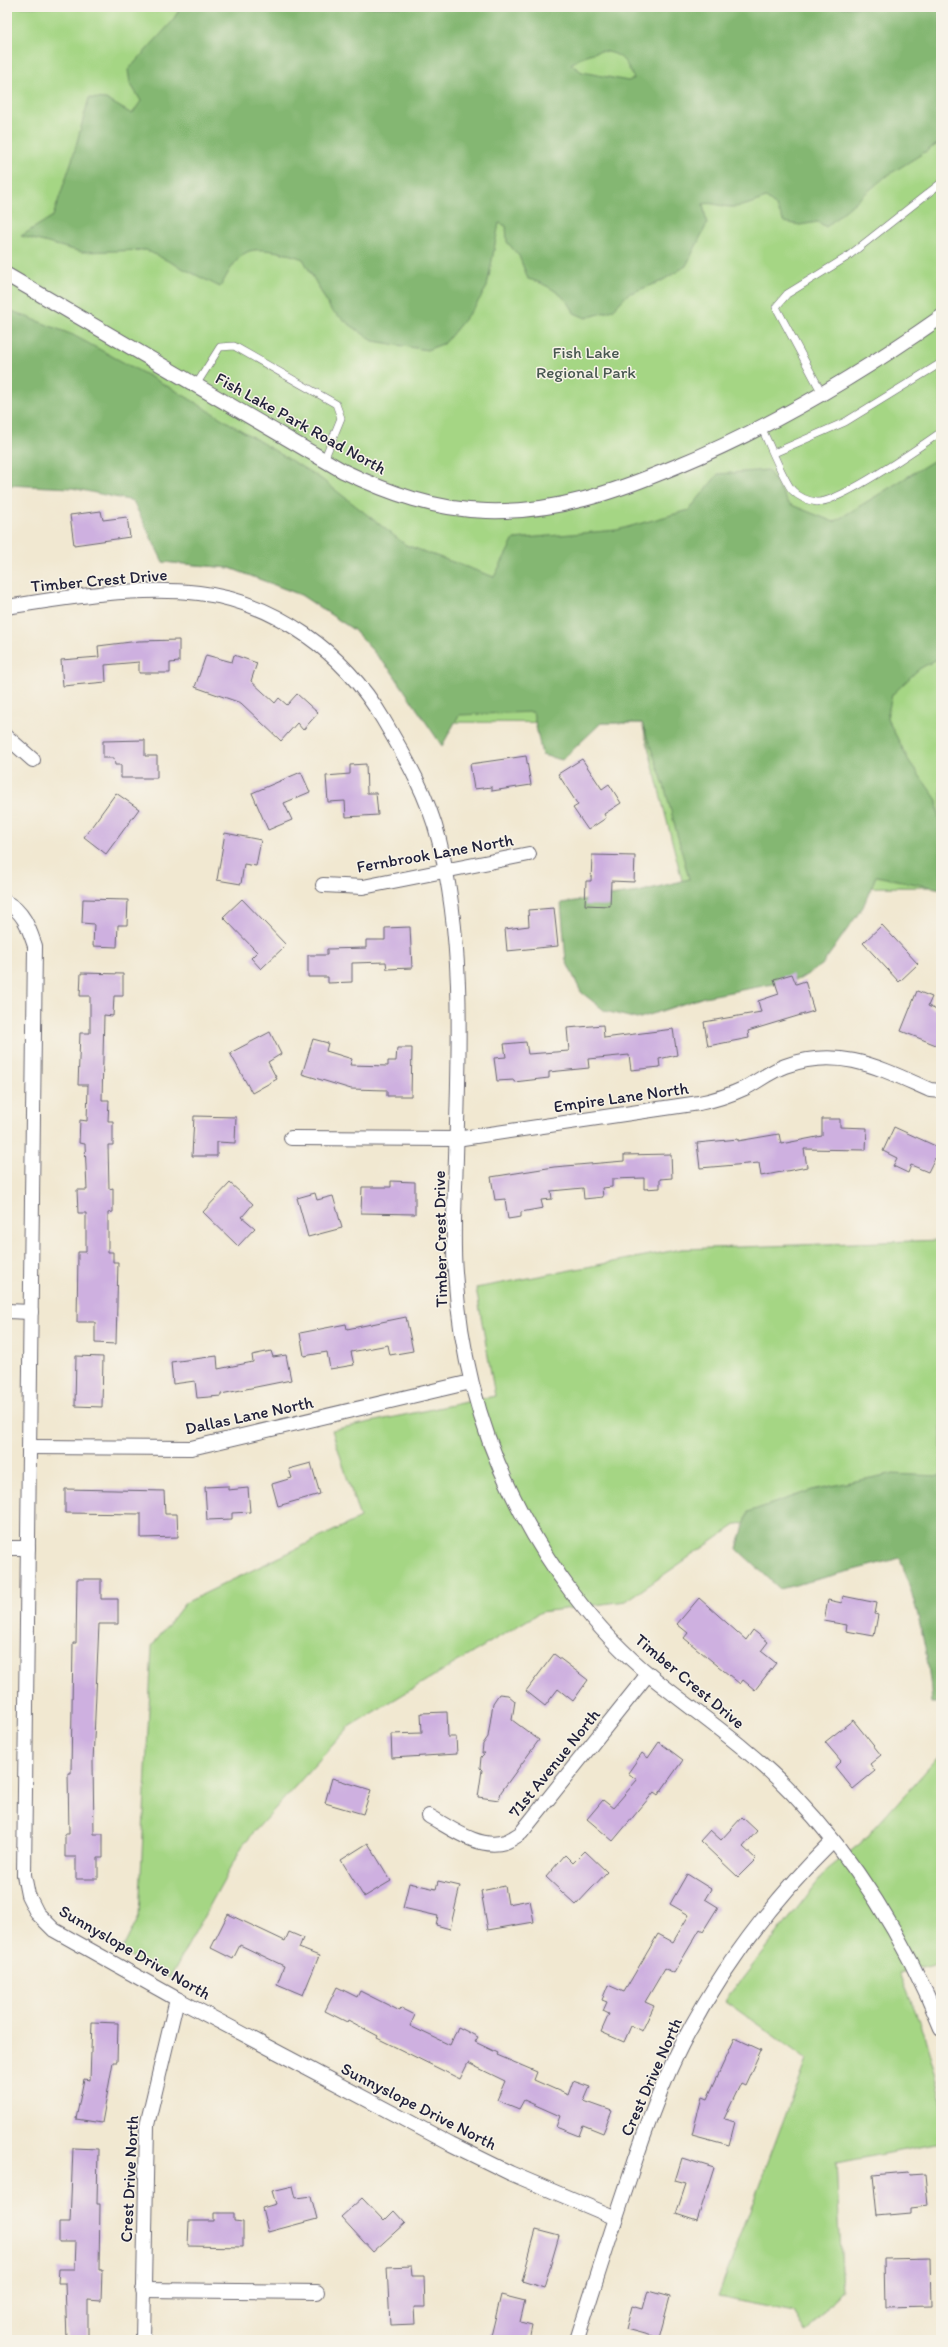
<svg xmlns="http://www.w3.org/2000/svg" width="948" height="2347" font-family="Itim,sans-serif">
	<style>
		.green { fill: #a5d684; stroke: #647c60 }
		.forest { fill: #84b772; stroke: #536c56; fill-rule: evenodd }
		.building { fill: #ceb0e0 }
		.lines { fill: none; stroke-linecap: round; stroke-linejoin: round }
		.service-casing { stroke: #6a6770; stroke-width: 8 }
		.minor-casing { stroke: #6a6770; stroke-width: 16 }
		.service { stroke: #fff; stroke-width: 7 }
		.minor { stroke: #fff; stroke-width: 14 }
		.labels { text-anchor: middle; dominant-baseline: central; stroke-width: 3; stroke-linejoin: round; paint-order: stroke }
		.park-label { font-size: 17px; fill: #495851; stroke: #f7f3e8 }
		.street-label { font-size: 17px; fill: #22223b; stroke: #f7f3e8 }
	</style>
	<rect width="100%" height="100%" fill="#f7f3e8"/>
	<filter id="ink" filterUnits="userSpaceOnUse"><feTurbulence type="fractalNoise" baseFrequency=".025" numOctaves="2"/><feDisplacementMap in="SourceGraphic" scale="8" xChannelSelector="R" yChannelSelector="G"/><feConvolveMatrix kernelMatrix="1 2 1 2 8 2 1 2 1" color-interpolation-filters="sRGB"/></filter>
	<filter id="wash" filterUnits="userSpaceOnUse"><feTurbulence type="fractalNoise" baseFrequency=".012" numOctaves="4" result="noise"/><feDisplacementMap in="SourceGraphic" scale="16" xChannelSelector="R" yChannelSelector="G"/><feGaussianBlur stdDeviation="0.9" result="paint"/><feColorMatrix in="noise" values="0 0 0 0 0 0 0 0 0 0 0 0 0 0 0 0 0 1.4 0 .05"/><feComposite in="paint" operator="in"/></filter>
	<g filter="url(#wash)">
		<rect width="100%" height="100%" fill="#f1e8d1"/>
		<!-- green -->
		<g class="green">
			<polygon points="7,7 941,7 941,887 684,888 642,723 427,722 392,672 354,630 301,595 230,568 163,562 159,480 7,476"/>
			<polygon points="941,1240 941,1713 923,1507 737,1524 626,1601 541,1612 350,1726 244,1843 170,1978 121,1952 139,1916 152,1646 185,1603 360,1518 332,1430 495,1396 476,1288 682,1249"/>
			<polygon points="941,1754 941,1963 900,1973 924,2034 941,2095 941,2143 836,2163 843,2290 807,2333 794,2312 718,2297 806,2059 725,2001 827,1870 862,1842"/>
		</g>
		<!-- forest -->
		<g class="forest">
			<path d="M181,7H941V142L885,177L826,227L818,222L800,225L784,222L776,206L766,198C754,202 744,207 732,207C721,207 714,202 703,204L707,224L686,266L660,282L628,294L613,310L586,318L574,313C568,296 545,283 528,279L519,256L507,242L506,226L499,223L487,287L476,305L445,343L427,350L373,341L349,324L331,310L303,259C290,254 260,246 247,252C234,259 227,276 220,287L146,250L82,252L21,236L53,216L72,160L89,98L106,99L132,114L141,101L130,83L128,70L171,23ZM600,51C622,53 625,60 634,79L628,81L582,72L571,64L586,55Z"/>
			<polygon points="7,309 73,335 178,392 320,478 406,545 494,577 514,539 617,530 689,510 718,474 768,470 789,504 834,522 941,456 941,657 919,669 892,695 887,718 909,761 937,800 941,847 941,889 876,876 863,907 822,965 800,979 704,997 637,1019 605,1011 581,992 566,961 561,903 638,892 689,879 664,785 642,723 601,723 562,760 542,755 533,712 459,715 442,746 392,672 354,630 301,595 230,568 163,562 133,501 72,488 7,485"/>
			<path d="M890,1474L941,1476V1703H932C929,1653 917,1605 900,1558L780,1589L737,1549L748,1512L812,1490Z"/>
		</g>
		<g id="blocks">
			<!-- building -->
			<g class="building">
				<polygon points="101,511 103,520 127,517 130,537 74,545 70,515"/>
				<polygon points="179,640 179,662 170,663 170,673 139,673 139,662 105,665 106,682 63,686 61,660 99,657 98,646 139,641"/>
				<polygon points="206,655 232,662 234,655 257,663 251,681 275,703 279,698 287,705 297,694 318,713 303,730 297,723 281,741 241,703 195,687"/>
				<polygon points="145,740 145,756 157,756 157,778 121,778 121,765 115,765 114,758 103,758 103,741"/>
				<polygon points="526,756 531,785 492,791 492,787 474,789 470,764"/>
				<polygon points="582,759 602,789 609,784 621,803 604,814 606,818 588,830 573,808 578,805 558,774"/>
				<polygon points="366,764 367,793 376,793 378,815 346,817 345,801 328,802 326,776 350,774 350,765"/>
				<polygon points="301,772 310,792 284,803 292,820 268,830 252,793"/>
				<polygon points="116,793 139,809 106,854 84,837"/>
				<polygon points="225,833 261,840 256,866 244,864 241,884 217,880"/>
				<polygon points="592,855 635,856 634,882 611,881 610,906 585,905 586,881 591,881"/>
				<polygon points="83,899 128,900 127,925 118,925 117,947 93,946 94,924 82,923"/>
				<polygon points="242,899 286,945 261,969 251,958 257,952 223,917"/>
				<polygon points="554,908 558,946 507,951 505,929 529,926 528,910"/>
				<polygon points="882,925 918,964 899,982 863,943"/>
				<polygon points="410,927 412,968 387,969 386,962 352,963 352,982 328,983 328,977 308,977 308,955 327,955 327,949 366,948 366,940 385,940 385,928"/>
				<polygon points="81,973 123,974 123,996 114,996 113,1016 104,1015 102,1100 109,1100 108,1121 113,1121 113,1145 108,1145 109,1189 113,1188 113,1212 108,1213 108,1252 113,1252 113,1262 118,1262 116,1344 95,1343 95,1322 77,1322 78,1252 86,1252 86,1213 78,1213 77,1190 87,1190 85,1144 79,1143 80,1120 87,1121 88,1085 78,1085 80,1033 90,1033 90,996 80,996"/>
				<polygon points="792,974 796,984 805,981 814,1011 748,1031 749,1038 708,1046 704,1022 761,1012 758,1001 779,994 774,979"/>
				<polygon points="917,991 932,997 928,1006 941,1012 941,1047 901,1031"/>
				<polygon points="603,1025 604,1038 673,1029 677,1055 659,1059 660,1067 631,1070 629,1055 588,1059 589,1068 549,1072 549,1078 514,1082 514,1080 497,1081 494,1058 506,1057 504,1044 526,1042 528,1054 569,1051 567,1028"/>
				<polygon points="270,1032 281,1054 268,1062 277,1079 252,1093 230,1053"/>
				<polygon points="313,1039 328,1043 326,1051 352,1059 350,1065 388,1066 388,1061 396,1061 397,1048 412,1048 411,1096 387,1096 387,1090 351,1089 302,1074"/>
				<polygon points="194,1116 236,1117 235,1143 217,1142 217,1156 192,1156"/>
				<polygon points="822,1119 840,1119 840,1127 867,1128 866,1150 804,1149 807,1167 761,1176 759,1163 700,1168 697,1143 738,1139 738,1141 779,1134 781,1144 822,1136"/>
				<polygon points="894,1127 940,1148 928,1172 911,1165 908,1173 893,1166 897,1158 883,1151"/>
				<polygon points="671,1154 672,1178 660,1179 660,1188 644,1189 644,1178 612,1179 612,1187 602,1188 603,1197 584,1199 583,1188 551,1191 552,1199 541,1200 543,1208 521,1212 521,1217 508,1219 505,1199 495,1200 491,1177 554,1167 624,1161 624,1155"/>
				<polygon points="391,1181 415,1182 415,1214 361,1213 362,1187 391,1187"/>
				<polygon points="230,1183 253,1204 242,1217 255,1228 238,1246 203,1212"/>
				<polygon points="315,1193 317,1200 333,1196 342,1228 308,1237 297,1198"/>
				<polygon points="406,1317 413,1351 390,1355 388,1345 351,1352 354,1365 330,1369 327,1352 304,1356 300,1333 346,1324 347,1329"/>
				<polygon points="271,1351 273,1357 286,1355 291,1380 221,1394 221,1396 197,1398 195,1381 173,1384 171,1362 217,1356 218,1369 253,1362 252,1355"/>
				<polygon points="76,1356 103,1357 102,1407 75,1406"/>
				<polygon points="311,1463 320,1494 278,1506 272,1484 292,1478 289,1469"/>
				<polygon points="228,1486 228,1490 248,1488 250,1512 232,1513 232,1519 207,1520 205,1487"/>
				<polygon points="65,1489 164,1491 165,1514 177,1514 178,1537 141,1538 141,1514 65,1513"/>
				<polygon points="77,1579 101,1579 101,1599 118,1599 118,1624 99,1624 93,1762 94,1834 103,1834 103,1858 98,1858 98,1879 76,1879 76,1857 65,1857 65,1834 69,1834 68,1773 71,1773 73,1643 76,1643"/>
				<polygon points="843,1596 877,1603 875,1614 878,1615 874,1636 846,1631 847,1625 824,1621 828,1600 842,1603"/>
				<polygon points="699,1598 746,1640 753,1630 768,1642 761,1651 776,1663 755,1690 743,1680 740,1684 684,1638 688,1633 677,1624"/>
				<polygon points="554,1654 588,1680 573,1701 558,1689 545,1706 526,1691"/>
				<polygon points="499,1694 508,1695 515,1701 512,1720 539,1740 501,1792 499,1800 478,1797 482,1770 480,1768 481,1757 485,1753 482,1753 483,1744 488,1737 493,1703"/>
				<polygon points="447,1712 448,1737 456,1737 457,1754 392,1758 391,1734 422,1733 421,1713"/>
				<polygon points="853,1720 881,1755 870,1764 875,1771 853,1789 835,1767 841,1761 825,1742"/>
				<polygon points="659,1742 683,1760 658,1795 654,1792 613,1841 587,1819 603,1800 613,1808 637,1780 628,1773 642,1753 648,1758"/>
				<polygon points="332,1778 371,1790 363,1814 325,1803"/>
				<polygon points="742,1817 757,1831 743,1847 756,1859 738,1877 700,1841 710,1830 721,1840"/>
				<polygon points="368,1843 391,1881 364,1897 341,1860"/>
				<polygon points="585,1851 607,1872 576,1905 546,1877 565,1855 573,1863"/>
				<polygon points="687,1874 711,1889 705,1899 718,1907 703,1931 700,1929 674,1973 665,1968 645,2002 654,2006 642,2031 631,2026 624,2042 601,2032 609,2014 603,2011 607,2002 602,2000 608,1985 624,1992 658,1934 673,1942 689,1915 670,1904"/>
				<polygon points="438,1881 460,1886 450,1929 436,1925 438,1916 403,1908 409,1883 436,1889"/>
				<polygon points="505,1886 508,1904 530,1900 534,1922 488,1930 481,1891"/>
				<polygon points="228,1914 285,1941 289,1932 303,1938 299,1948 319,1956 303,1995 277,1984 284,1966 240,1945 233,1959 211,1948"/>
				<polygon points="337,1987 357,1997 360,1991 400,2011 401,2008 415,2015 410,2026 450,2045 458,2027 478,2037 475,2042 498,2053 497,2055 537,2072 534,2080 568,2095 573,2081 590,2087 584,2101 612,2111 603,2133 583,2125 579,2136 556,2127 560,2116 524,2100 519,2109 497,2100 505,2081 468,2063 460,2079 377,2038 378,2036 348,2020 347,2022 325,2011"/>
				<polygon points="92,2022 118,2023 117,2062 113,2062 102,2123 76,2119 84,2079 90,2080"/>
				<polygon points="735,2038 761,2050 745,2085 741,2083 724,2119 735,2122 729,2145 692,2135 702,2097 707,2099"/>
				<polygon points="73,2148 98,2149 97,2204 100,2204 99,2270 102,2270 101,2301 88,2300 88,2340 67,2340 65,2283 58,2283 59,2269 75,2269 76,2242 59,2242 59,2222 70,2222"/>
				<polygon points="682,2158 714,2168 697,2221 676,2214 686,2184 675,2181"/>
				<polygon points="908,2172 909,2175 925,2174 928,2206 911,2208 911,2213 877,2216 873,2175"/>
				<polygon points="293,2186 296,2198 311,2196 317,2219 268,2232 262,2208 276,2204 272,2191"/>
				<polygon points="362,2198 384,2221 394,2211 405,2223 373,2252 341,2217"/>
				<polygon points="214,2213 234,2213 234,2221 243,2222 243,2247 188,2246 189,2221 214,2221"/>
				<polygon points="536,2230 559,2236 544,2288 522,2281"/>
				<polygon points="930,2258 931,2306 885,2307 884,2259"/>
				<polygon points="411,2266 412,2276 424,2276 425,2307 414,2307 415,2324 390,2325 387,2267"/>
				<polygon points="648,2291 670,2297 659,2338 626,2329 632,2306 643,2309"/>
				<polygon points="501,2295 525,2301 520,2322 532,2325 529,2340 490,2340"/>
			</g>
		</g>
	</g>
	<g filter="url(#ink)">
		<use href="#blocks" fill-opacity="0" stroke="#6a6770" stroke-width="1"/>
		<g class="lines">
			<!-- service casing -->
			<g class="service-casing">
				<g id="service">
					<polyline points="196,385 220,347 234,346 336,404 341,418 324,460"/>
					<polyline points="823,395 776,307 787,294 847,257 941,183"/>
					<path d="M762,429C768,441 785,484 793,491C800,498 808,501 817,502C839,503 921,446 941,432"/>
					<polyline points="774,453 845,422 941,363"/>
				</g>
			</g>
			<!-- minor casing -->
			<g class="minor-casing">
				<g id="minor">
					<path d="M7,275L343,471C389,493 436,510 487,511C555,513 615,492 677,466C772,427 857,376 941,317"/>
					<path d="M7,607C69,597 136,586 199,593C276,602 344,653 383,719C406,758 428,796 439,840C465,943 459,1051 456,1157C455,1195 452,1234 455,1272C460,1349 478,1425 512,1494C544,1561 594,1630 652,1677C699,1715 750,1749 792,1793C857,1861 906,1941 941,2028"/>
					<polyline points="7,737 33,760"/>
					<polyline points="323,885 363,887 529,854"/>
					<path d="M7,903C24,912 29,929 35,946L24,1875L28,1895L37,1913L54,1930L177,1999L451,2144L510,2173L616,2218"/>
					<path d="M291,1138L456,1139L699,1103C715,1100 730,1095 745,1088C758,1081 771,1071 785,1066C840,1046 880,1068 930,1090L941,1091"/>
					<polyline points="7,1311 31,1312"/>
					<polyline points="30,1447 191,1448 471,1382"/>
					<polyline points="7,1548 28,1548"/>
					<path d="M429,1816C451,1828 479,1850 505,1842C511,1840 516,1836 521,1833L648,1674"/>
					<polyline points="143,2290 317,2292"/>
					<polyline points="143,2340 147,2125 177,1999"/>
					<path d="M577,2340C594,2286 611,2232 629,2179C644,2133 660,2087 682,2044C721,1969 773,1900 833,1841"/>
				</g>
			</g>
			<!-- service -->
			<use href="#service" class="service"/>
			<!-- minor -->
			<use href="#minor" class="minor"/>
		</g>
	</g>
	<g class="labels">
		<!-- park labels -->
		<g class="park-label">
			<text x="586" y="352">Fish Lake<tspan x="586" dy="20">Regional Park</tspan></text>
		</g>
		<!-- street labels -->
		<g class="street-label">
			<text transform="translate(301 423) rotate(29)">Fish Lake Park Road North</text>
			<text transform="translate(99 580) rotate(-5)">Timber Crest Drive</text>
			<text transform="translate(435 853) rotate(-10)">Fernbrook Lane North</text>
			<text transform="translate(621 1097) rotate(-8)">Empire Lane North</text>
			<text transform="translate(440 1239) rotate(-91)">Timber Crest Drive</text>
			<text transform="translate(249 1415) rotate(-12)">Dallas Lane North</text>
			<text transform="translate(690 1681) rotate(40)">Timber Crest Drive</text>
			<text transform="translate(554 1763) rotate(-51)">71st Avenue North</text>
			<text transform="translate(135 1952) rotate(30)">Sunnyslope Drive North</text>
			<text transform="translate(651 2077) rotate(-66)">Crest Drive North</text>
			<text transform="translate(419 2106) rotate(27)">Sunnyslope Drive North</text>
			<text transform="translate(129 2179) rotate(-87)">Crest Drive North</text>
		</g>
	</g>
	<!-- margin -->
	<rect width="948" height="2347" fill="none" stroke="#f7f3e8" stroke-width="24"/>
</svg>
